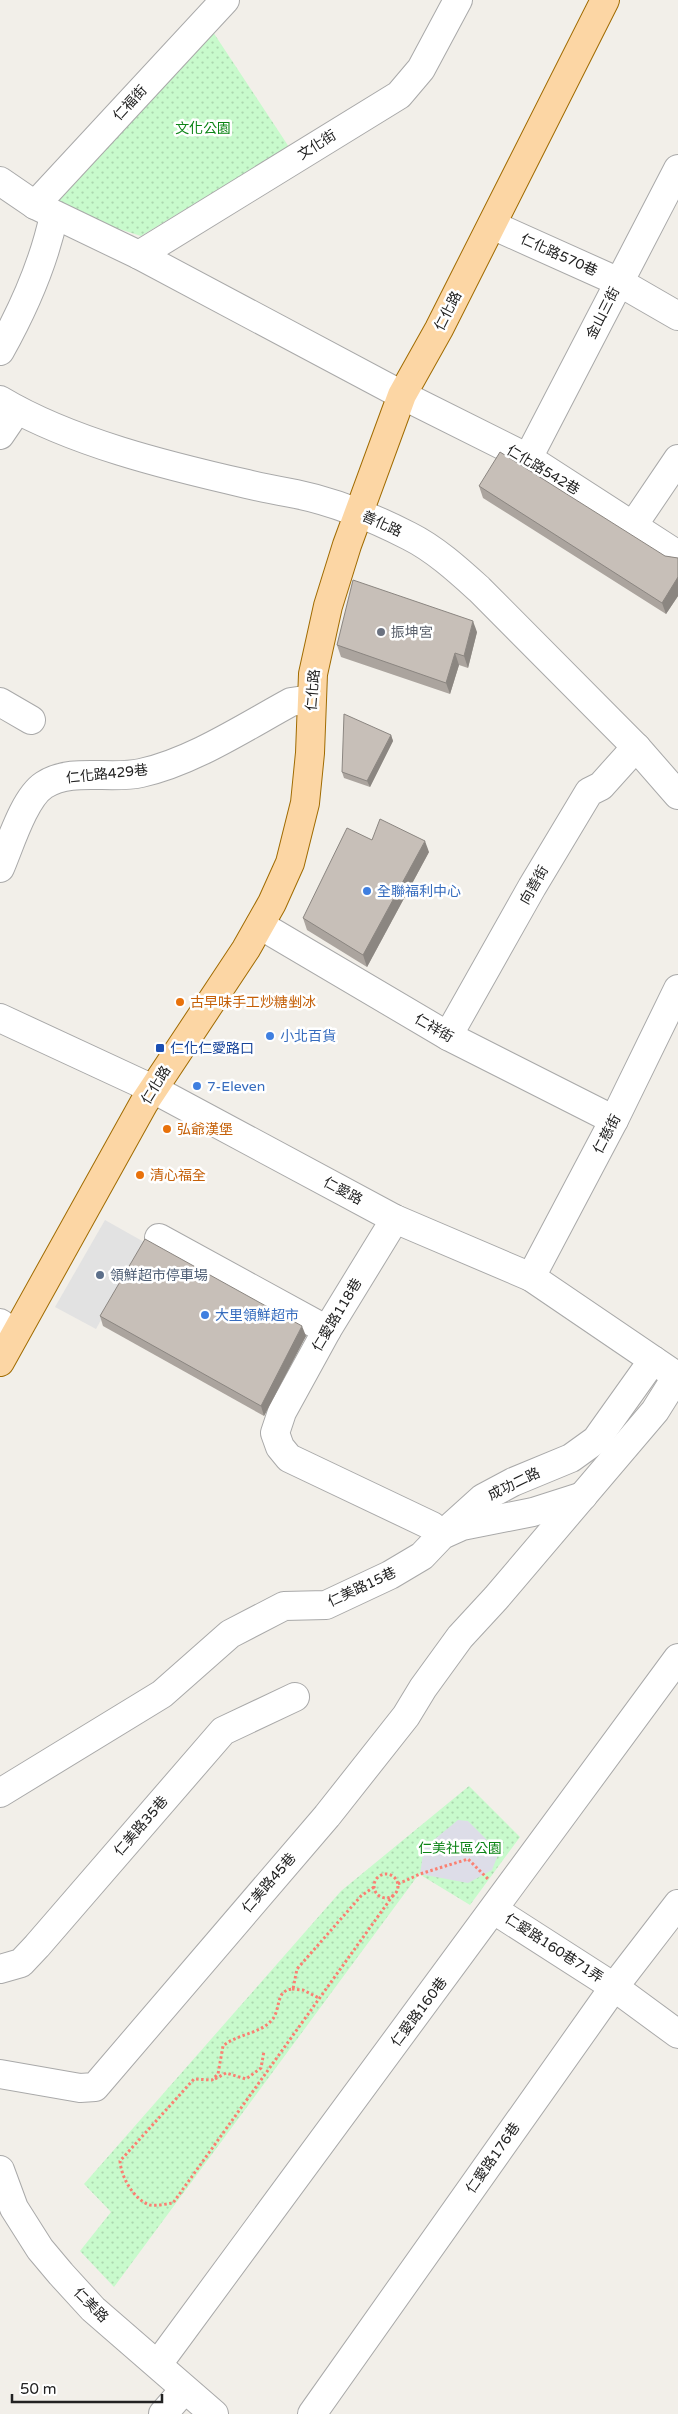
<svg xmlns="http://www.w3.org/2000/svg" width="678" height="2414" font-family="'Varela Round','Noto Sans TC',sans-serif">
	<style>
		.park { fill: url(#park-dots) }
		.parking { fill: #e2e2e2 }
		.plaza { fill: #dddde8 }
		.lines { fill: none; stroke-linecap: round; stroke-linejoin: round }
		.minor-casing { stroke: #a9a9a9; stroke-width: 30 }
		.major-casing { stroke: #a06b00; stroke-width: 30 }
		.path { stroke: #fa8072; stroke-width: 3; stroke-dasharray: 2.5 2.5; stroke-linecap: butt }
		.minor { stroke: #fff; stroke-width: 28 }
		.major { stroke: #fcd6a4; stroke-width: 28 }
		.wall { fill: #aba49e }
		.shaded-wall { fill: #8b8681 }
		.building { fill: #c7bfb8; stroke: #8b8681 }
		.worship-dot { fill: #6b7280; stroke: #fff; stroke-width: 2 }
		.shop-dot { fill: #3f7fe0; stroke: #fff; stroke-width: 2 }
		.food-dot { fill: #e8710a; stroke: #fff; stroke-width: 2 }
		.transit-dot { fill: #1a4fb4; stroke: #fff; stroke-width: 2 }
		.service-dot { fill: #5c6f8a; stroke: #fff; stroke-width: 2 }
		.labels { text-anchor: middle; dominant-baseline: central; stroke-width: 5; stroke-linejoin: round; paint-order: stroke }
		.street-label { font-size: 14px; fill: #222; stroke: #fff }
		.park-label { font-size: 14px; fill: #0c8416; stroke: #fff }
		.worship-label { font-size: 14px; fill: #5b616d; stroke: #fff; text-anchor: start }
		.shop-label { font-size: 14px; fill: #366cbe; stroke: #fff; text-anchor: start }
		.food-label { font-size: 14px; fill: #c56008; stroke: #fff; text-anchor: start }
		.transit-label { font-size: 14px; fill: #164399; stroke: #fff; text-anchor: start }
		.service-label { font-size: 14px; fill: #4e5e75; stroke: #fff; text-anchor: start }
	</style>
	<defs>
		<pattern id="park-dots" width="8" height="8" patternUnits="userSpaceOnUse" patternTransform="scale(1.25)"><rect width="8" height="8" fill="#c8facc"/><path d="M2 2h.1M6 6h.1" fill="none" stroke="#acd6af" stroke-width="1.8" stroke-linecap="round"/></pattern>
	</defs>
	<rect width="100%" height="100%" fill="#f2efe9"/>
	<!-- park -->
	<g class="park">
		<polygon points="213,32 289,147 141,236 60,210 57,194"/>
		<polygon points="469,1786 520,1837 470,1905 419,1874 114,2287 80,2251 111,2212 84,2184 341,1891"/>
	</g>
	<!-- parking -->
	<polygon class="parking" points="105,1220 144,1242 96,1329 55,1307"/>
	<!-- plaza -->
	<polygon class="plaza" points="458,1820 468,1821 499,1852 492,1870 468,1883 420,1874 424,1848"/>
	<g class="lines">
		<!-- minor casing -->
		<g class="minor-casing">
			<g id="minor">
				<polyline points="0,181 35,205 139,255 402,395 528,458 678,555"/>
				<polyline points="35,205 225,0"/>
				<polyline points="492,225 619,282 678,316"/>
				<polyline points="139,255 399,95 421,69 458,0"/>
				<path d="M0,351C24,308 44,263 54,215"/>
				<path d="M0,400C70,442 168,466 247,484C263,488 280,491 296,494C335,502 374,518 409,536C435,549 458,570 479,589L636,747L678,795"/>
				<polyline points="0,435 17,410"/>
				<polyline points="528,458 678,169"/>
				<polyline points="632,527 678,459"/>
				<polyline points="0,702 31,720"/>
				<path d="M0,868C10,845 24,798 44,785C71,767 111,780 141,773C192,762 245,727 291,702L311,699"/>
				<polyline points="260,925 448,1036 614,1120"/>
				<polyline points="0,1018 153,1089 395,1219 531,1277 678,1377"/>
				<polyline points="448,1036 532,887 589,792 601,786 636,747"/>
				<polyline points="395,1219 327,1330 282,1412 275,1433 280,1447 289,1458 432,1526 442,1535 483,1498 513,1482 571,1458 596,1440 653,1360"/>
				<polyline points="159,1238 327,1330"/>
				<polyline points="531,1277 614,1120 678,989"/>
				<polyline points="0,1323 15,1334"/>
				<polyline points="0,1793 162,1694 230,1634 284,1606 326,1605 390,1575 422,1556 442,1535 462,1526 533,1512 583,1496"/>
				<polyline points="494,1910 614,1987 678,2034"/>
				<polyline points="0,1969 21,1963 37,1946 223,1731 295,1697"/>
				<polyline points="0,2074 80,2088 95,2087 327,1816 406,1716 423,1688 460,1637 496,1598 655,1411 677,1376"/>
				<polyline points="0,2170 14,2208 40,2249 61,2274 93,2309 214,2414"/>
				<polyline points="158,2364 678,1658"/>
				<polyline points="163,2414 184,2390"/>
				<polyline points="312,2414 614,1987 678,1904"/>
			</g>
		</g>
		<!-- major casing -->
		<g class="major-casing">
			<polyline id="major" points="0,1362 144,1103 246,949 272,903 290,863 305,803 310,753 313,674 328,606 347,545 402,395 439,329 605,0"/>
		</g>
		<!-- path -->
		<g class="path">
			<circle cx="386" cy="1886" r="12"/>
			<polyline points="398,1884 420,1874 468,1859 488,1879"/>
			<path d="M374,1887L361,1896L297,1969L293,1989C274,1990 282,2010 271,2021C259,2034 237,2034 223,2046L218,2074L212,2080L194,2079L120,2161C121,2177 134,2200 150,2205C157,2206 166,2204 173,2203L394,1894"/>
			<polyline points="292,1989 303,1990 319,1998"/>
			<polyline points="215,2079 226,2073 246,2079 261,2068 264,2051"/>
		</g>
		<!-- minor -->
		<use href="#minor" class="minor"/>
		<!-- major -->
		<use href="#major" class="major"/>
	</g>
	<!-- wall -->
	<g class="wall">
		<polygon points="479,486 665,556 678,558 678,596 666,614 483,498"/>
		<polygon points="477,632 468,668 459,665 450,694 341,657 337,645"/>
		<polygon points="391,735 393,741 370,787 344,778 342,772"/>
		<polygon points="372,840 429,852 367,967 307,930 303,918"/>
		<polygon points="100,1316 306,1336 264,1416 103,1326"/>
	</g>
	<!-- shaded-wall -->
	<g class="shaded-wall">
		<polygon points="678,577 678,596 666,614 662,603"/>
		<polygon points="473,621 477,632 468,668 464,656"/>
		<polygon points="455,653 459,665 450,694 446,683"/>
		<polygon points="391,735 393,741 370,787 367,781"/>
		<polygon points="425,841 429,852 367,967 363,955"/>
		<polygon points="302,1326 306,1336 264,1416 261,1406"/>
	</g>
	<!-- building -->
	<g class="building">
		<polygon points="500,452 665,556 678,558 678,577 662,603 479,486"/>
		<polygon points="353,580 473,621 464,656 455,653 446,683 337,645"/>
		<polygon points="344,714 391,735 367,781 342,772"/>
		<polygon points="380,819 425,841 363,955 303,918 347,828 372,840"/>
		<polygon points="145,1239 302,1326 261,1406 100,1316"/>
	</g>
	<!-- markers -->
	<circle class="worship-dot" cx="381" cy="632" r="5"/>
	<g class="shop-dot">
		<circle cx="367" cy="891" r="5"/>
		<circle cx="270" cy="1036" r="5"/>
		<circle cx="197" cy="1086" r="5"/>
		<circle cx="205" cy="1315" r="5"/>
	</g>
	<g class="food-dot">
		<circle cx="180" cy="1002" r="5"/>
		<circle cx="167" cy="1129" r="5"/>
		<circle cx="140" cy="1175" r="5"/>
	</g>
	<rect class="transit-dot" x="155" y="1043" width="10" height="10" rx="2.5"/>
	<circle class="service-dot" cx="100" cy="1275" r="5"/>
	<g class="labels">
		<!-- street labels -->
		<g class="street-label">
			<text transform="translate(130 103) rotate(-47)">仁福街</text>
			<text transform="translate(317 145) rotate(-32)">文化街</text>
			<text transform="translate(559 255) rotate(24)">仁化路570巷</text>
			<text transform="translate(448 311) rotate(-63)">仁化路</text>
			<text transform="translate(603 313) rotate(-63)">金山三街</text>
			<text transform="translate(543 470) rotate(31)">仁化路542巷</text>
			<text transform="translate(382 524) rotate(24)">善化路</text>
			<text transform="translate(313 690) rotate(-85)">仁化路</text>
			<text transform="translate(107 774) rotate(-6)">仁化路429巷</text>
			<text transform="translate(534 885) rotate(-60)">向善街</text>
			<text transform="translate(434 1028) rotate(30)">仁祥街</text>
			<text transform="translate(156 1085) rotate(-58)">仁化路</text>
			<text transform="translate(607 1134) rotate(-62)">仁慈街</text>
			<text transform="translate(343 1191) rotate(28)">仁愛路</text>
			<text transform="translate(337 1315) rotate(-59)">仁愛路118巷</text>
			<text transform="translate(514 1484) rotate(-26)">成功二路</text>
			<text transform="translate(362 1587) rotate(-25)">仁美路15巷</text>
			<text transform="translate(141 1826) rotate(-49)">仁美路35巷</text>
			<text transform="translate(269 1883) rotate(-49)">仁美路45巷</text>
			<text transform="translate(554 1948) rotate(33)">仁愛路160巷71弄</text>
			<text transform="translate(419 2012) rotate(-53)">仁愛路160巷</text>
			<text transform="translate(493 2158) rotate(-55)">仁愛路176巷</text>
			<text transform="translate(91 2305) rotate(45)">仁美路</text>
		</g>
		<!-- park labels -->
		<g class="park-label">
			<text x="203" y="128">文化公園</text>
			<text x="460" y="1848">仁美社區公園</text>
		</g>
		<!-- worship labels -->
		<g class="worship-label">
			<text x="391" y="632">振坤宮</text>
		</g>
		<!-- shop labels -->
		<g class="shop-label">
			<text x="377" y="891">全聯福利中心</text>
			<text x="280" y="1036">小北百貨</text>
			<text x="207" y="1086">7-Eleven</text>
			<text x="215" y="1315">大里領鮮超市</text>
		</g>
		<!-- food labels -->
		<g class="food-label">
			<text x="190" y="1002">古早味手工炒糖剉冰</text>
			<text x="177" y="1129">弘爺漢堡</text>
			<text x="150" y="1175">清心福全</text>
		</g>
		<!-- transit labels -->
		<g class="transit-label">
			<text x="170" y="1048">仁化仁愛路口</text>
		</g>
		<!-- service labels -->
		<g class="service-label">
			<text x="110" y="1275">領鮮超市停車場</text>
		</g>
	</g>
	<!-- scale -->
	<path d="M12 2394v8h150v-8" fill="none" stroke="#222222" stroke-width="2.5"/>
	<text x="20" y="2394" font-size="15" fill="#222222" stroke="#ffffff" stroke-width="4" paint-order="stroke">50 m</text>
</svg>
